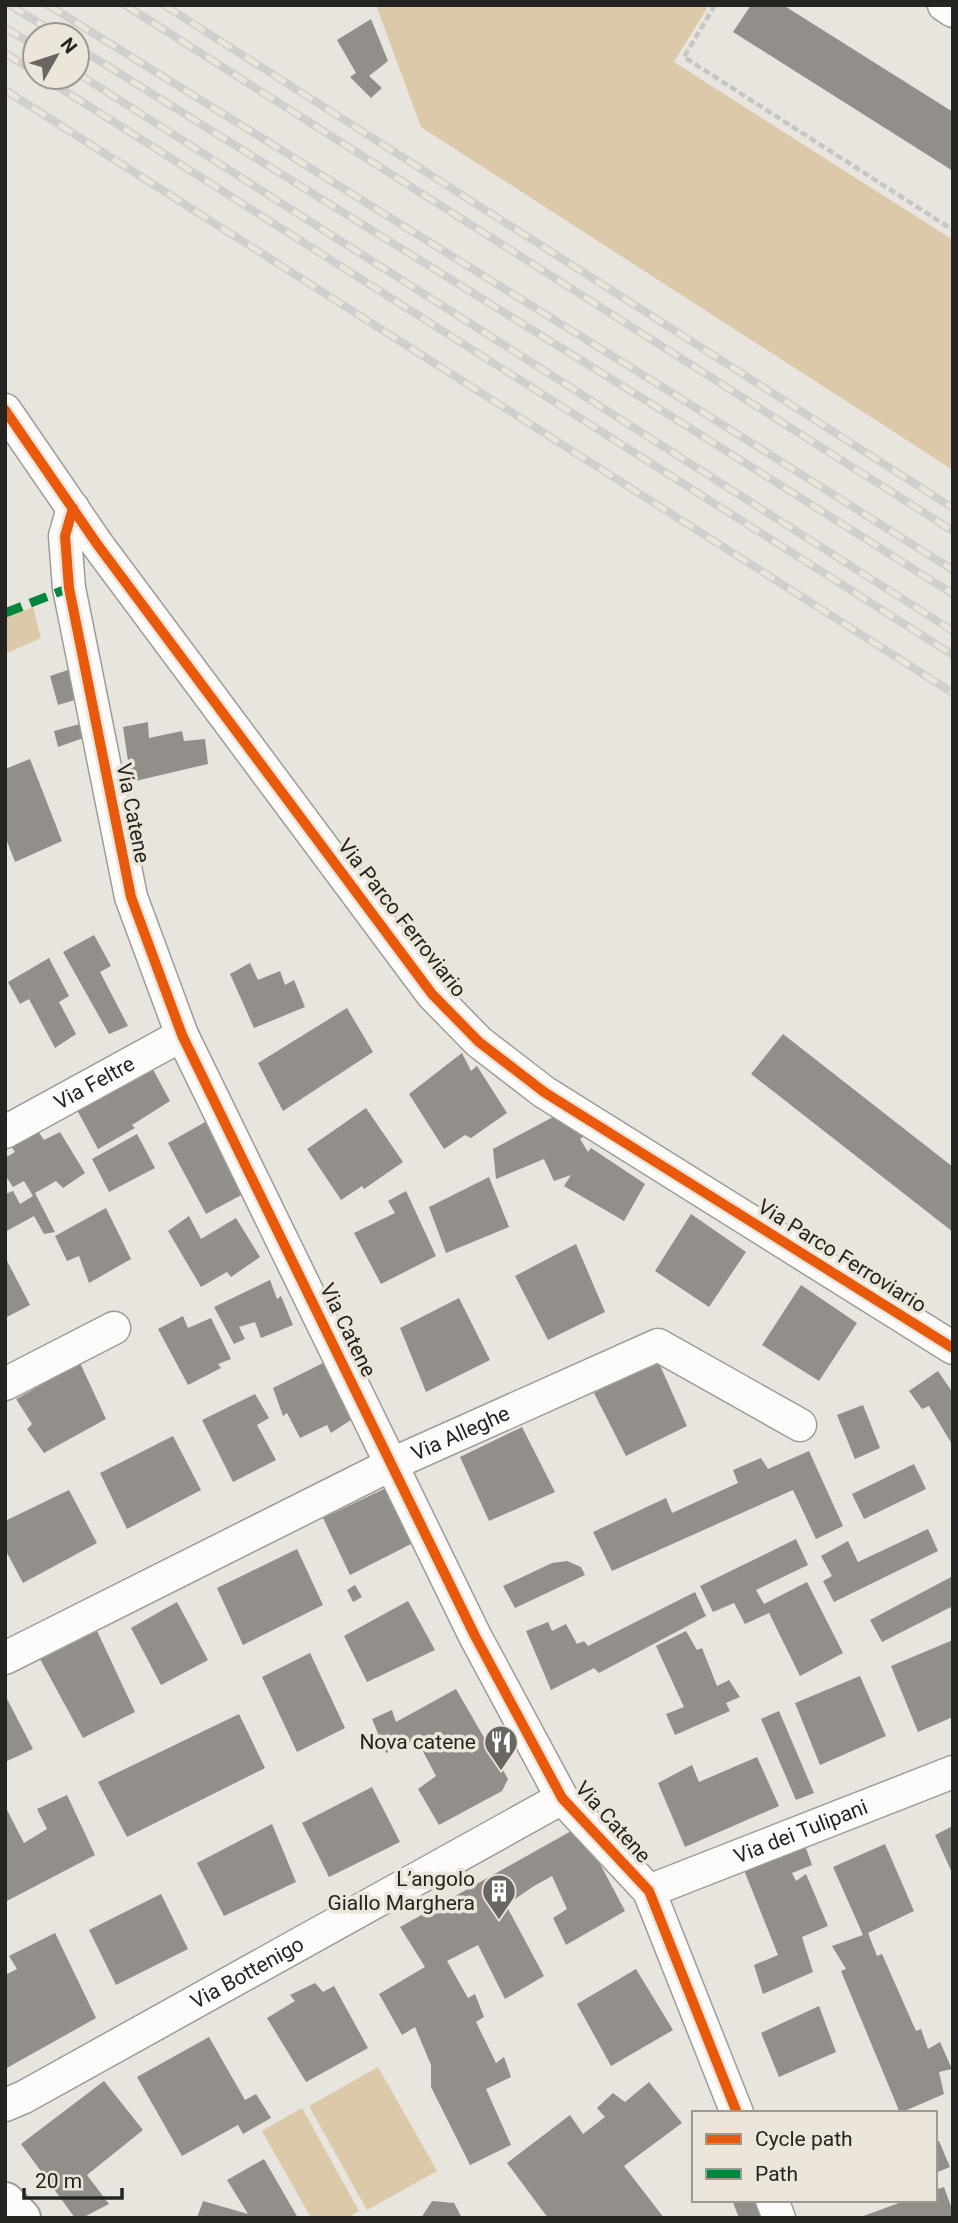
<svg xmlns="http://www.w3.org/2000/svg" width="958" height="2223" font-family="Roboto,sans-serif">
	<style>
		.green { fill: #dbc9a9 }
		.building { fill: #928f8a }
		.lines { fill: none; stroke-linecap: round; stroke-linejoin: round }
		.minor-casing { stroke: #9f9c98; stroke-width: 35 }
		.tertiary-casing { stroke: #9f9c98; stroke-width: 42 }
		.path { stroke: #c7c6c3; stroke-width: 4.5; stroke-dasharray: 7 3.5; stroke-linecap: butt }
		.minor { stroke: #fcfbfa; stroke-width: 32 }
		.tertiary { stroke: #fcfbfa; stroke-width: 38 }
		.rail-casing { stroke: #d0cfcd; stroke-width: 8 }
		.rail { stroke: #ece5da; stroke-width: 5; stroke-dasharray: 16; stroke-linecap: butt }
		.quiet { stroke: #00873e; stroke-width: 9; stroke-dasharray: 18 9; stroke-linecap: butt }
		.cycleway-casing { stroke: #ece5da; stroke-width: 15 }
		.cycleway { stroke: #e8590c; stroke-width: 10 }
		.labels { text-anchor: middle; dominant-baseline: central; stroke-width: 7; stroke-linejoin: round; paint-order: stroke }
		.street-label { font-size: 21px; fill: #262420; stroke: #ece5da }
		.poi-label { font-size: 21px; fill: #262420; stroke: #ece5da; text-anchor: end }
	</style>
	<rect width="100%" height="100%" fill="#e8e4de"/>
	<!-- green -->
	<g class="green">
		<polygon points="376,5 709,5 674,62 953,240 953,470 421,127"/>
		<polygon points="33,607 41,638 5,654 5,618"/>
		<polygon points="378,2067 437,2171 367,2210 309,2106"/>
		<polygon points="302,2108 359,2211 347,2218 311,2218 262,2131"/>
	</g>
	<!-- building -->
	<g class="building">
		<polygon points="751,5 783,5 953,112 953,171 733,32"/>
		<polygon points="371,19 388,61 369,76 382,88 371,98 350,77 356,73 337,40"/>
		<polygon points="77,667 81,698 58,705 50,676"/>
		<polygon points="87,722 89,736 58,747 54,731"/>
		<polygon points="148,722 149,738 182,731 184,741 205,739 208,764 131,782 123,727"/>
		<polygon points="30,759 62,841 15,862 5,836 5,769"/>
		<polygon points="94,935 111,966 100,972 128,1026 109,1034 63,952"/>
		<polygon points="49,958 69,996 59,1002 76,1034 55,1048 29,999 20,1004 8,982"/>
		<polygon points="250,963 258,980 280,971 285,985 294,980 305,1007 254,1028 230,974"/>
		<polygon points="347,1008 373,1052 283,1111 258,1063"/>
		<polygon points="783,1034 953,1167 953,1232 751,1074"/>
		<polygon points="462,1053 471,1071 477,1066 507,1113 471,1138 465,1135 444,1149 409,1094"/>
		<polygon points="149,1062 170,1101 132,1125 135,1128 98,1149 77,1110"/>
		<polygon points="366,1108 403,1162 364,1189 362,1186 341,1200 307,1149"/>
		<polygon points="549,1111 597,1126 580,1139 588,1152 591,1148 645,1184 624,1221 564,1186 571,1175 554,1181 544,1159 496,1179 493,1149 553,1117"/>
		<polygon points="207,1121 245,1193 206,1214 168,1143"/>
		<polygon points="34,1125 44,1140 60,1132 85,1173 63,1188 56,1181 35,1193 55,1232 44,1234 34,1216 5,1232 5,1194 13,1191 20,1204 33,1196 24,1181 13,1187 5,1175 5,1158 15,1152 6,1139"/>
		<polygon points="137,1134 155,1168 109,1192 92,1159"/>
		<polygon points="489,1177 509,1227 446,1253 429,1207"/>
		<polygon points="406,1191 436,1256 381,1284 354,1233 395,1213 388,1201"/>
		<polygon points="106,1208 131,1259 89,1283 79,1256 67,1261 55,1236"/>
		<polygon points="691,1214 746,1252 709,1307 655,1271"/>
		<polygon points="189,1216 201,1239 236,1218 260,1257 231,1277 227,1272 201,1287 168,1231"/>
		<polygon points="576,1244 605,1312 548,1340 515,1276"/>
		<polygon points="5,1257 30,1305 5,1318"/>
		<polygon points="270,1280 277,1299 281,1296 293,1325 261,1338 255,1322 239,1327 245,1339 234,1344 214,1307"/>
		<polygon points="801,1285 857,1323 819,1381 762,1345"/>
		<polygon points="459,1298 490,1360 426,1392 400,1328"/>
		<polygon points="183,1316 188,1328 211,1318 231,1359 218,1364 221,1368 188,1385 158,1329"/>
		<polygon points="658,1361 687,1426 626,1456 594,1393"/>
		<polygon points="325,1362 354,1418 331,1433 327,1425 300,1438 287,1413 283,1416 273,1388"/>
		<polygon points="80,1363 106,1419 44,1453 27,1429 32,1424 16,1399"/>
		<polygon points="938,1371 953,1393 953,1446 929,1406 922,1409 909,1391"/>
		<polygon points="255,1394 269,1418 257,1425 276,1460 233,1482 202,1420"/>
		<polygon points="863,1405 880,1448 855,1459 837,1415"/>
		<polygon points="522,1427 555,1492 489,1521 460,1457"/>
		<polygon points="173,1436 201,1490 127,1529 100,1473"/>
		<polygon points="809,1451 843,1526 816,1539 793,1490 612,1571 593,1532 666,1498 672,1513 738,1483 733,1470 761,1458 768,1469"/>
		<polygon points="914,1464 926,1489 864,1519 852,1494"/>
		<polygon points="386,1488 411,1544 350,1575 323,1518"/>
		<polygon points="69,1490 97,1543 23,1583 5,1549 5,1521"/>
		<polygon points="928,1529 938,1551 834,1602 823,1581 832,1576 821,1556 848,1541 858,1562"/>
		<polygon points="796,1539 808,1565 756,1590 764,1604 807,1582 843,1653 800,1676 769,1613 745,1624 734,1603 713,1612 700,1586"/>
		<polygon points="297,1549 323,1605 243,1645 217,1588"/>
		<polygon points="567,1561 581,1567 585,1575 515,1608 503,1586 552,1563"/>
		<polygon points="953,1576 953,1606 882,1642 870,1620"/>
		<polygon points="355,1585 362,1597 353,1602 347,1590"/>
		<polygon points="695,1592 706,1616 599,1673 594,1668 551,1690 526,1631 548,1622 552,1631 566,1624 577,1644 584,1641 588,1646"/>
		<polygon points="408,1601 435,1650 367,1682 344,1636"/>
		<polygon points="177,1602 208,1660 161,1685 131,1628"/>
		<polygon points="97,1631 135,1712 83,1738 40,1659"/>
		<polygon points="686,1631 697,1650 702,1648 717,1686 729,1680 740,1697 726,1703 730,1711 675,1735 666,1714 684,1707 656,1646"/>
		<polygon points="953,1640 953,1717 918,1732 891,1666"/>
		<polygon points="310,1653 345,1728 297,1752 262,1677"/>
		<polygon points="860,1676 886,1736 820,1765 795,1703"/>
		<polygon points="456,1689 508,1779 502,1791 439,1825 418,1789 436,1776 417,1740 386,1753 372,1719 392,1710 396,1722"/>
		<polygon points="5,1695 33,1749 5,1762"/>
		<polygon points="779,1711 814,1793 796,1800 761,1719"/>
		<polygon points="239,1714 265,1768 127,1837 98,1782"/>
		<polygon points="757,1757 779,1806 685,1847 658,1783 692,1765 699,1782"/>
		<polygon points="372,1787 400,1842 329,1877 302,1823"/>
		<polygon points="67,1795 95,1855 5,1902 5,1806 24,1843 47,1829 37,1809"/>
		<polygon points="272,1824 296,1882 224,1916 197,1863"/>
		<polygon points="580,1826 625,1911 566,1945 553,1918 567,1909 552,1876 534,1886 506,1905 544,1976 505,1999 478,1945 447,1961 468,1998 475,1994 484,2017 476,2022 496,2063 504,2057 511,2077 486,2089 511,2145 470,2165 431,2087 431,2065 415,2027 402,2035 379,1994 425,1967 400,1927"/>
		<polygon points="953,1826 953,1875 935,1835"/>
		<polygon points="803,1840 812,1865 792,1873 796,1881 806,1874 828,1926 802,1937 813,1972 763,1994 754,1965 778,1955 742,1865"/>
		<polygon points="885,1844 914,1911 868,1933 877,1956 882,1954 916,2031 921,2029 928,2049 940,2042 952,2069 939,2072 944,2094 900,2113 841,1971 846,1969 832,1946 863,1935 833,1867"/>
		<polygon points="161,1894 188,1949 116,1985 89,1930"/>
		<polygon points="55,1933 96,2018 5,2069 5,1975 17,1969 9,1956"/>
		<polygon points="636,1969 673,2030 611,2066 577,2004"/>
		<polygon points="315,1983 323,1992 334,1986 368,2048 306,2082 267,2018 295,2001 290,1995"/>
		<polygon points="819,2006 836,2052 779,2077 761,2033"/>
		<polygon points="209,2037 245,2100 256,2094 271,2118 243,2134 238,2125 182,2156 137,2077"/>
		<polygon points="104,2081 143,2130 87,2175 109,2204 82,2218 75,2218 21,2144"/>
		<polygon points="649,2082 682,2123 624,2166 664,2218 548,2218 507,2163 570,2115 583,2134 605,2117 597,2108 613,2093 625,2102"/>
		<polygon points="939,2141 950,2167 935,2173 935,2142"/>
		<polygon points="264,2159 298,2218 197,2218 203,2201 248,2214 227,2180"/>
		<polygon points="944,2187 953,2212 953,2218 858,2218 907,2200 935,2200 935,2190"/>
		<polygon points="732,2200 764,2200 770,2218 739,2218"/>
		<polygon points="432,2201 454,2203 462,2218 421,2218"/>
	</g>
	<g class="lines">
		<!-- minor casing -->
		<g class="minor-casing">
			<g id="minor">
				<polyline points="944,5 953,11"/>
				<polyline points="5,410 97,544 432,994 479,1042 544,1092 953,1348"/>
				<polyline points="73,508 65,536 69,588 131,897 182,1035 475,1636 562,1798 649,1891 737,2113"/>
				<path id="s1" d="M5,1132L182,1035"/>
				<polyline points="5,1384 114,1328"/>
				<path id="s2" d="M5,1658L392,1464L658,1345L800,1425"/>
				<path id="s3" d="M649,1891L953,1772"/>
				<path id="s4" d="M5,2105L24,2097L562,1798"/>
				<polyline points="772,2200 779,2218"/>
			</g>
		</g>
		<!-- tertiary casing -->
		<g class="tertiary-casing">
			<polyline id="tertiary" points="5,2202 21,2218"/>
		</g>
		<!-- path -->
		<polyline class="path" points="715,5 684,57 953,230"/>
		<!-- minor -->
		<use href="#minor" class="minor"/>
		<!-- tertiary -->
		<use href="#tertiary" class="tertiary"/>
		<!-- rail casing -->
		<g class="rail-casing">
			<g id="rail">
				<polyline points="10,5 58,35"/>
				<polyline points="48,5 677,396 953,570"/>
				<polyline points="125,5 953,531"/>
				<polyline points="164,5 953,508"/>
				<polyline points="5,28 35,46"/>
				<polyline points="77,47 666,413 953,594"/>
				<polyline points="5,53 35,72"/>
				<polyline points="77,73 953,631"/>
				<polyline points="43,77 953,655"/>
				<polyline points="5,90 953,693"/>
			</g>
		</g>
		<!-- rail -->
		<use href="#rail" class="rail"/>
		<!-- quiet -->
		<polyline class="quiet" points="5,613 69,588"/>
		<!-- cycleway casing -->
		<g class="cycleway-casing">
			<g id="cycleway">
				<polyline points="5,410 97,544 432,994 479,1042 544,1092 953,1348"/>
				<polyline points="73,508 65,536 69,588 131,897 182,1035 475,1636 562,1798 649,1891 737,2113"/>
			</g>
		</g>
		<!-- cycleway -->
		<use href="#cycleway" class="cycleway"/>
	</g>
	<!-- icons -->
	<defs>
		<g id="restaurant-pin" transform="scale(1.75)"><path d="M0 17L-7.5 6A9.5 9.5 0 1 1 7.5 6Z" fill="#6a6762" stroke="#ece5da"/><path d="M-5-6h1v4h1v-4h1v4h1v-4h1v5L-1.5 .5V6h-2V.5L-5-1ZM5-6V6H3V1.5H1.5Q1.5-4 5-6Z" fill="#fff"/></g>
		<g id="building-pin" transform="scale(1.75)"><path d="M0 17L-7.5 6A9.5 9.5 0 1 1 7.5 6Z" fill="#6a6762" stroke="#ece5da"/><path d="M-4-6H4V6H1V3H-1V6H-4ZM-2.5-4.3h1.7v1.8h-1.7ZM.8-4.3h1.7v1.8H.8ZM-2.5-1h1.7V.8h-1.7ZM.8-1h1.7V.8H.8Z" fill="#fff"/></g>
	</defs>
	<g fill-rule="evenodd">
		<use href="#restaurant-pin" x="501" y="1742"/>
		<use href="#building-pin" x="499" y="1891"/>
	</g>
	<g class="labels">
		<!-- street labels -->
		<g class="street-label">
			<text transform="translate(133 813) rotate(79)">Via Catene</text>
			<text transform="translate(402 918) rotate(52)">Via Parco Ferroviario</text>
			<text stroke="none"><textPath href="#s1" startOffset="102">Via Feltre</textPath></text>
			<text transform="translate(842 1256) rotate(32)">Via Parco Ferroviario</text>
			<text transform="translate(348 1330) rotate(64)">Via Catene</text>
			<text stroke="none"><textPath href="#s2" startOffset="508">Via Alleghe</textPath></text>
			<text transform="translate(613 1822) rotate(48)">Via Catene</text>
			<text stroke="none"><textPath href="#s3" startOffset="163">Via dei Tulipani</textPath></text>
			<text stroke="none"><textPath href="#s4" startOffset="276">Via Bottenigo</textPath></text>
		</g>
		<!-- poi labels -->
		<g class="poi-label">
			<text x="476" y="1742">Nova catene</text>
			<text x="475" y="1879">L’angolo<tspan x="475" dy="24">Giallo Marghera</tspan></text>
		</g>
	</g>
	<!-- border -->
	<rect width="958" height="2223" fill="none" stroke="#262420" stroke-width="14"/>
	<!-- legend -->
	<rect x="692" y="2111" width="245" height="91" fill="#ece5da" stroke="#9d9890" stroke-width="2"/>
	<rect x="706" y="2134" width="35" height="10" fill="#e8590c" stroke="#9d9890" stroke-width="2"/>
	<text x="755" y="2146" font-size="21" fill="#262420">Cycle path</text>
	<rect x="706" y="2169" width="35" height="10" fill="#00873e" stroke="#9d9890" stroke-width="2"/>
	<text x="755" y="2181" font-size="21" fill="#262420">Path</text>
	<!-- north arrow -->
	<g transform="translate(56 56) rotate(51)"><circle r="33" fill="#ece5da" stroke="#9d9890" stroke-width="2"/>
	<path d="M0-5L12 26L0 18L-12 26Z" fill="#6a6762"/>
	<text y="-10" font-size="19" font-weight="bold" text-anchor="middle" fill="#262420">N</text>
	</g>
	<!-- scale -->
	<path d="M24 2188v10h98v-10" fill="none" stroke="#262420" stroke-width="3.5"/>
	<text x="35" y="2188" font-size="21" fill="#262420" stroke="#ece5da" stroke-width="5" paint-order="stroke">20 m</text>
</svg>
